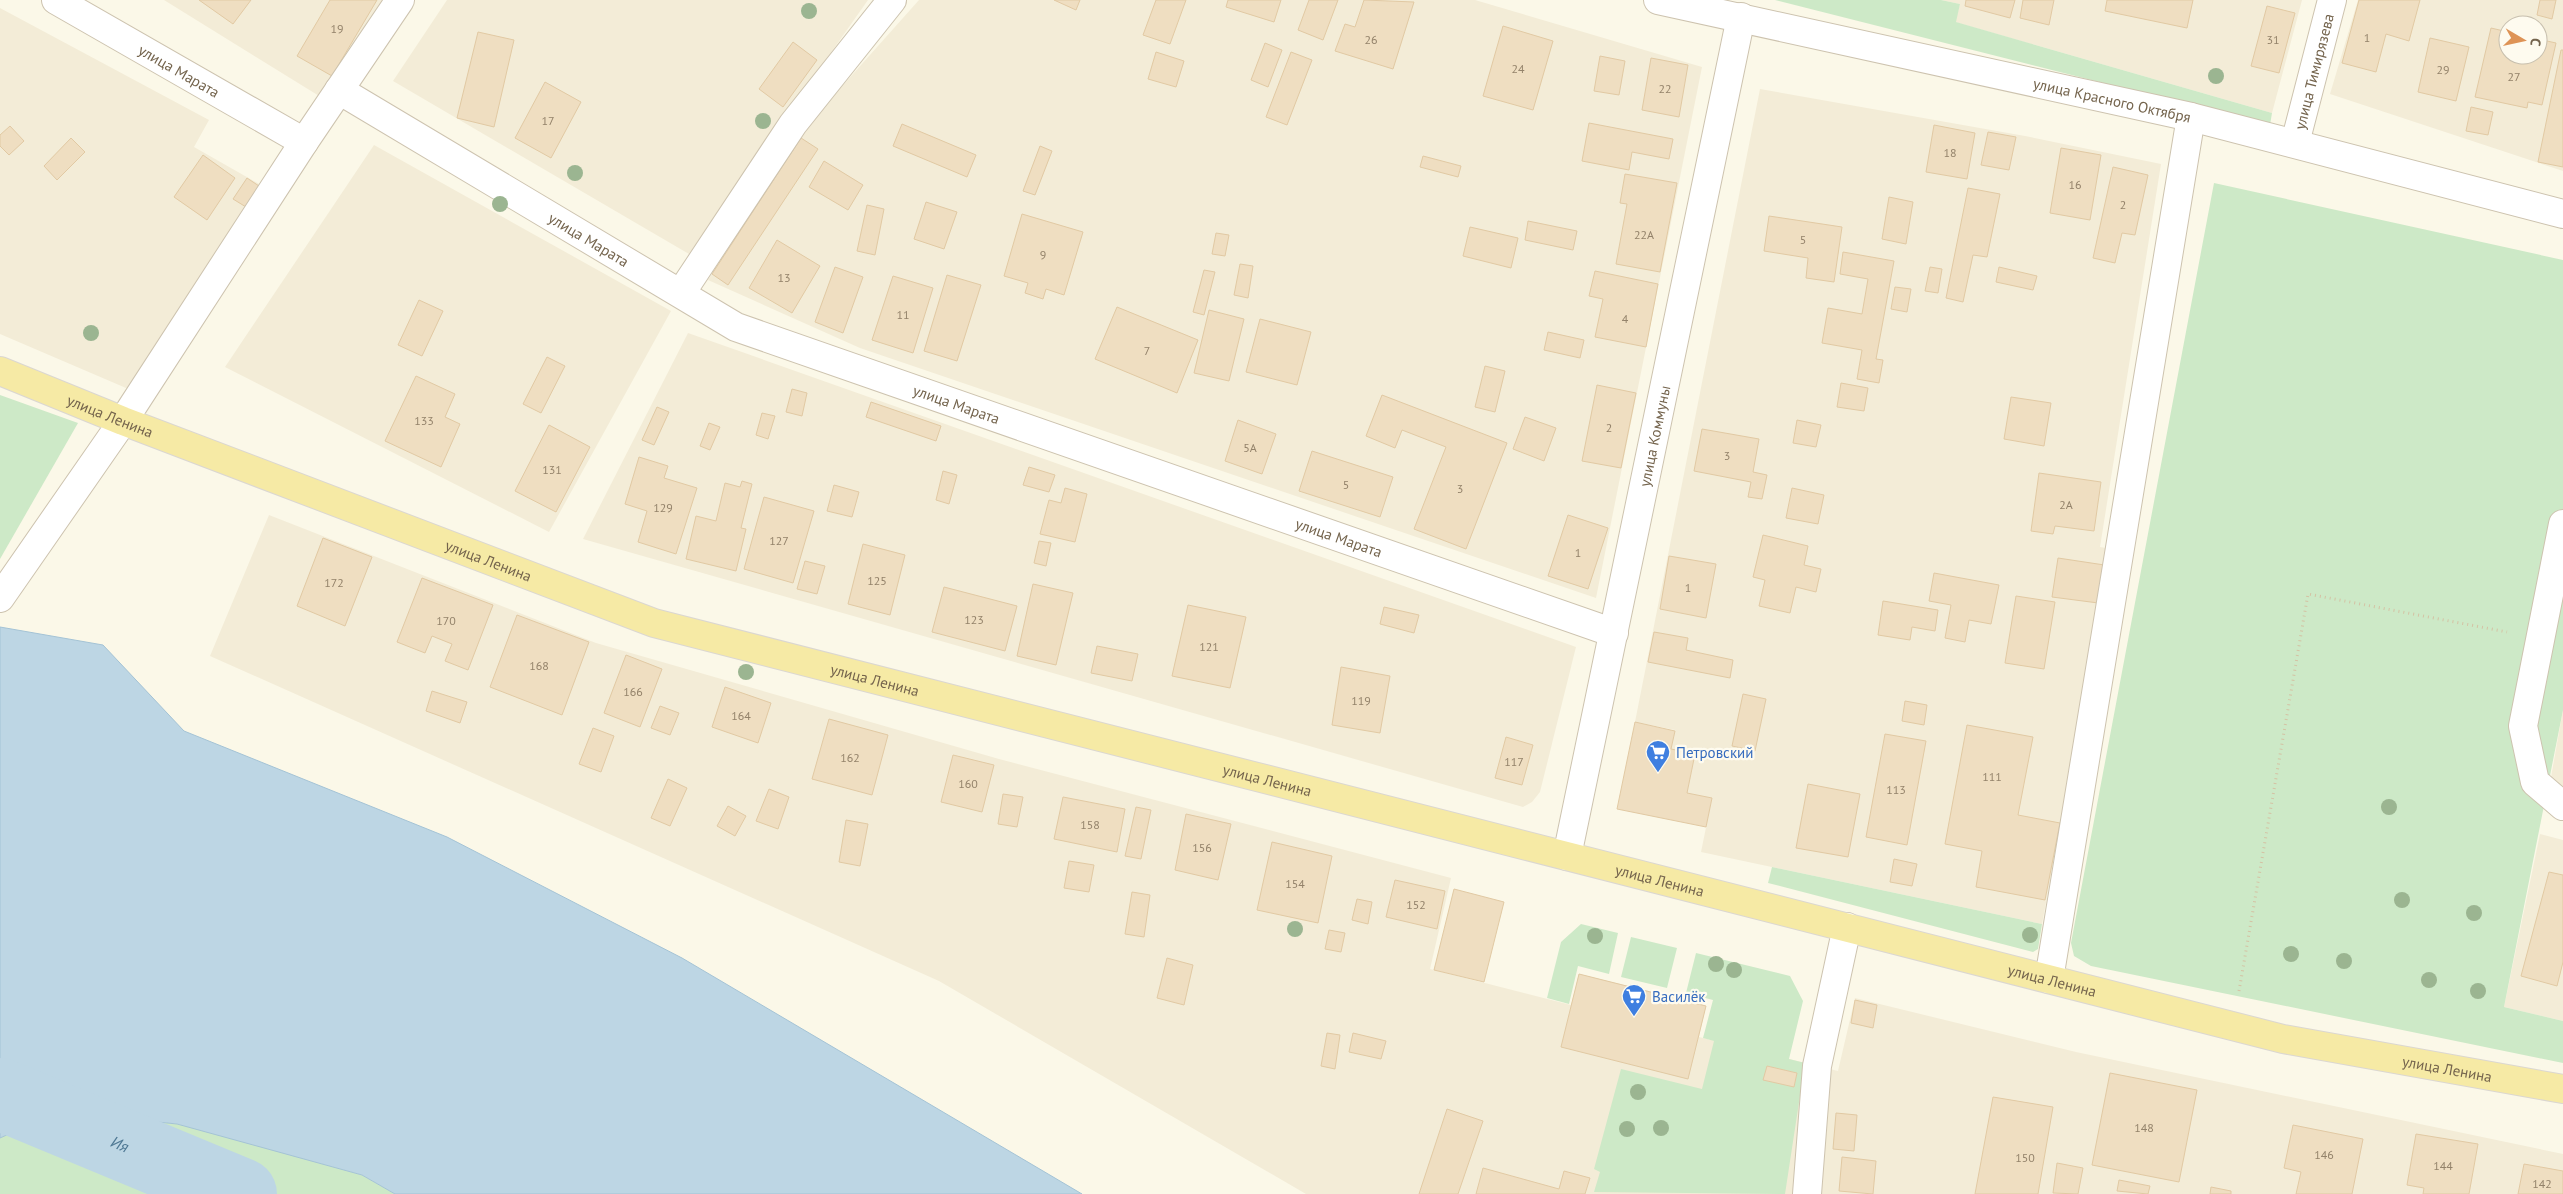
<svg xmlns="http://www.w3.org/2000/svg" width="2563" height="1194" font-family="'PT Sans',sans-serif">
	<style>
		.residential { fill: #f3ecd7; fill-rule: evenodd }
		.green { fill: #cde9c7; fill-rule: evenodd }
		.water { fill: #bdd6e4; stroke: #a4c3d5 }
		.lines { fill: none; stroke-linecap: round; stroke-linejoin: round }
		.river { stroke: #bdd6e4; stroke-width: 72 }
		.building { fill: #efdec1; stroke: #e1c9a3 }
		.minor-casing { stroke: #cdc3af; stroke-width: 30 }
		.major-casing { stroke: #dbd7d1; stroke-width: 30 }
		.path { stroke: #d4c2a4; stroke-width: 3; stroke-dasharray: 1 4; stroke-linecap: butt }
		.minor { stroke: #fff; stroke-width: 28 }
		.major { stroke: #f6eaa5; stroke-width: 28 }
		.tree { fill: #9bb591 }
		.labels { text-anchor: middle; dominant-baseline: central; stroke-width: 4.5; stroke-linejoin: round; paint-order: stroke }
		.number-label { font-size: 12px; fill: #93826a }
		.street-label { font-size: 15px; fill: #74644d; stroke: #fefbef }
		.shop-label { font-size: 15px; fill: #366cbe; stroke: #fefbef; text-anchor: start }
		.water-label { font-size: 16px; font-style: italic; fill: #4f7994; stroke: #fefbef }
	</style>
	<rect width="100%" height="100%" fill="#fbf8e8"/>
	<!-- residential -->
	<g class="residential">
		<polygon points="164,0 392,0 324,99"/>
		<polygon points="447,0 868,0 689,254 393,81"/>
		<polygon points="919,0 1475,0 1702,67 1596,598 860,348 708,280 795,139"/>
		<polygon points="1941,0 2302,0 2272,113 1955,22 1960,4"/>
		<path d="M2358,0H2563V171L2330,94ZM2508,25H2538V55H2508Z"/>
		<polygon points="0,8 209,120 194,147 261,185 147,397 0,334"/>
		<polygon points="1760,89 2025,136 2161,164 2100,547 2118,550 2088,676 2042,924 1701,852 1712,798 1687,793 1695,754 1671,749 1675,730 1635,722"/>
		<polygon points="374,145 671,311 549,532 225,367"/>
		<polygon points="688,333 1576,647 1540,792 1532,802 1523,807 583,539"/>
		<polygon points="269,515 596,643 999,759 1451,878 1430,969 1571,1005 1579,974 1674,997 1706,1006 1699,1037 1838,1071 1855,998 2076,1052 2563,1154 2563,1194 1306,1194 939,981 210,656"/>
		<polygon points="2563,710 2563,787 2550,783"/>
		<polygon points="2540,834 2563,840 2563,1021 2504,1007"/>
	</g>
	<!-- green -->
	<g class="green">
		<polygon points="1775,0 1941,0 1960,4 1956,22 2272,113 2270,125"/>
		<polygon points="2214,183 2563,260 2563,710 2504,1007 2563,1021 2563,1063 2091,966 2074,956 2071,943"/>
		<polygon points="0,395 78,423 0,559"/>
		<polygon points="1772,867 2042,924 2038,949 2033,952 1768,883"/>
		<polygon points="1581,924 1618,933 1609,974 1578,966 1569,1004 1547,998 1561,942"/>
		<polygon points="1631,937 1677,948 1667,988 1621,977"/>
		<path d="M1696,953L1790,976L1803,1001L1789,1059L1805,1063L1785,1194L1594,1192L1600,1172L1594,1169L1621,1069L1702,1089L1714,1041L1703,1038L1713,1000L1686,993ZM1767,1066L1797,1073L1794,1087L1764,1080Z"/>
		<polygon points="119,1118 177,1124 204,1130 362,1175 395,1194 0,1194 0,1138 29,1125"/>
	</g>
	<!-- water -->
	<polygon class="water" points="0,627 103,645 184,731 447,837 682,958 1082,1194 395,1194 362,1175 177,1124 119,1118 29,1125 0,1138"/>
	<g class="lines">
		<!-- river -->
		<path class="river" id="s1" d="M0,1094L241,1194"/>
	</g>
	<!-- building -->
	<g class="building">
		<polygon points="199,0 251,0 233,24"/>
		<polygon points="330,0 377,0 332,76 297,56"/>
		<polygon points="1054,0 1080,0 1076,10"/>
		<polygon points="1156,0 1186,0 1170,44 1143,35"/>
		<polygon points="1228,0 1281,0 1274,22 1226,7"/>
		<polygon points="1309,0 1338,0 1323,40 1298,30"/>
		<polygon points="1364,0 1414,2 1393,69 1335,51 1345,24 1355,27"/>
		<polygon points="1966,0 2015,0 2010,18 1965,6"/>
		<polygon points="2023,0 2054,0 2049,25 2020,18"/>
		<polygon points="2107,0 2193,0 2187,28 2105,11"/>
		<polygon points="2359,0 2420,0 2409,41 2386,34 2376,72 2342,63"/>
		<polygon points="2540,0 2556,0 2552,19 2537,15"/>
		<polygon points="2267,6 2295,13 2279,73 2251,66"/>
		<polygon points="1503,26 1553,41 1533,110 1483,96"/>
		<polygon points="2491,28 2508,32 2508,55 2538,55 2538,39 2556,43 2542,105 2528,102 2527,108 2475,97"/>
		<polygon points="478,32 514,40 494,127 457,118"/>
		<polygon points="2430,38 2469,47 2456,101 2418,92"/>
		<polygon points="793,42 817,60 783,107 759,89"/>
		<polygon points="1265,43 1282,50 1268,87 1251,80"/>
		<polygon points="2561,50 2563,50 2563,167 2538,162"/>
		<polygon points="1156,52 1184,61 1176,87 1148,79"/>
		<polygon points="1291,52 1312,60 1287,125 1266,117"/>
		<polygon points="1600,56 1625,61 1619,95 1594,91"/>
		<polygon points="1651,58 1688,65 1679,117 1642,110"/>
		<polygon points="545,82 581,102 551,158 515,138"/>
		<polygon points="2471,107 2493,112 2488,135 2466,131"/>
		<polygon points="1589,123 1673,139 1669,159 1632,152 1629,170 1582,161"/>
		<polygon points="902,124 976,155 967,177 893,146"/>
		<polygon points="1934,125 1975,133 1967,179 1926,172"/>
		<polygon points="10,126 24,141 9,155 0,146 0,135"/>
		<polygon points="1988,132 2016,137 2009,170 1981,165"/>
		<polygon points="71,138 85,152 57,180 44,166"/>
		<polygon points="801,138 818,149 728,285 712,274"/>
		<polygon points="1040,146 1052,151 1035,195 1023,191"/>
		<polygon points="2061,148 2101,155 2090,220 2050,213"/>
		<polygon points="203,155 235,178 207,220 174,197"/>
		<polygon points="1423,156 1461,166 1458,177 1420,167"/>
		<polygon points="824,161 863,185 848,210 809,187"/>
		<polygon points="2113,167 2148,175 2135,235 2122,233 2115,263 2093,258"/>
		<polygon points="1625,174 1677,183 1660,272 1616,264 1627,204 1620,203"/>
		<polygon points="247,178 259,186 246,207 233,199"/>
		<polygon points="1968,188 2000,194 1987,257 1973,255 1963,302 1946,298"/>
		<polygon points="1889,197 1913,202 1906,244 1882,239"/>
		<polygon points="926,202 957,212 944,249 914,239"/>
		<polygon points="867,205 884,209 875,255 857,251"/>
		<polygon points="1022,214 1083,232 1064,295 1046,289 1043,299 1025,293 1028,283 1004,276"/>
		<polygon points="1769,216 1842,227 1834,282 1806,278 1808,258 1764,251"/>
		<polygon points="1528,221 1577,231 1573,250 1525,240"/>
		<polygon points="1470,227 1518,238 1511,268 1463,256"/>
		<polygon points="1216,233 1229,235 1225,256 1212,254"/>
		<polygon points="777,240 820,266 792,313 749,288"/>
		<polygon points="1843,252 1894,261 1876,359 1883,360 1879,383 1857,379 1862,350 1822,343 1828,308 1862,314 1868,279 1840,274"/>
		<polygon points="1240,264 1253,266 1248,298 1234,295"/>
		<polygon points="835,267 863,277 843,333 815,322"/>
		<polygon points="1930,267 1942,269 1938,293 1925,291"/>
		<polygon points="1999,267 2037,276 2033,290 1996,282"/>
		<polygon points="1204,270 1215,272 1204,315 1193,312"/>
		<polygon points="1595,271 1658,284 1646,347 1595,337 1603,299 1589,296"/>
		<polygon points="947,275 981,285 957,361 924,351"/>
		<polygon points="893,276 933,288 913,353 872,340"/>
		<polygon points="1895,287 1911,289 1907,312 1891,309"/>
		<polygon points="419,300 443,311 422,356 398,345"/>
		<polygon points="1117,307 1198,340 1177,393 1095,359"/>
		<polygon points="1209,310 1244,319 1229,381 1194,373"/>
		<polygon points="1260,319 1311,332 1297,385 1246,372"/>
		<polygon points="1548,332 1584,340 1580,358 1544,350"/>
		<polygon points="547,357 565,366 541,413 523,404"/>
		<polygon points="1485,366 1505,371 1495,412 1475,407"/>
		<polygon points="416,376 455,394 445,417 460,424 441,467 385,441"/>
		<polygon points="1841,383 1868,388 1864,411 1837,407"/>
		<polygon points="1597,385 1636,393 1621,468 1582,461"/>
		<polygon points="792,389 807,393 802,416 786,412"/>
		<polygon points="1382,395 1507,443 1466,549 1414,529 1446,447 1402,430 1395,448 1366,436"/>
		<polygon points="2011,397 2051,403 2044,446 2004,439"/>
		<polygon points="871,402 941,426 936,441 866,417"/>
		<polygon points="657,407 669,412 654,445 642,440"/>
		<polygon points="762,413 775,416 768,439 756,435"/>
		<polygon points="1525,417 1556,428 1544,461 1513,449"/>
		<polygon points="1238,420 1276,434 1262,474 1225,461"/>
		<polygon points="1797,420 1821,425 1816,447 1793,443"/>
		<polygon points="709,423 720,427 710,450 700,446"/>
		<polygon points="549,425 590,447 556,512 515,491"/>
		<polygon points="1702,429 1759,439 1753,472 1767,475 1762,499 1748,497 1751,482 1694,471"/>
		<polygon points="1312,451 1393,477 1380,517 1299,491"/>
		<polygon points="639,457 668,466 664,478 697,488 676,554 638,542 647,511 625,504"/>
		<polygon points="1029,467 1055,475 1049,492 1023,485"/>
		<polygon points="943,471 957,475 949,504 936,500"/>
		<polygon points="2039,473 2101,482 2094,531 2055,526 2053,534 2031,531"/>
		<polygon points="742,481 752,484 741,528 746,529 736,571 686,559 696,516 716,521 725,483 740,487"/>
		<polygon points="834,485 859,492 852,517 827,511"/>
		<polygon points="1065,488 1087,494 1075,542 1040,534 1049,500 1061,503"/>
		<polygon points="1792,488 1824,495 1818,524 1786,518"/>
		<polygon points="764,497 814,511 793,583 744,569"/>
		<polygon points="1568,515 1608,528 1588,589 1548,576"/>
		<polygon points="1763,535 1808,546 1804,565 1821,569 1816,592 1796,587 1790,613 1759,606 1765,580 1753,577"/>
		<polygon points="323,538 372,557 345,626 297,606"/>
		<polygon points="1039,541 1051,543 1046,566 1034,563"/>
		<polygon points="863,544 905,555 890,615 848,604"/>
		<polygon points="1669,556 1716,564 1706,618 1660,609"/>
		<polygon points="2058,558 2111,566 2106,604 2052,597"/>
		<polygon points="805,561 825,566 817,594 797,589"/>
		<polygon points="1934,573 1999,585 1991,624 1969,620 1965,642 1945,638 1951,605 1929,601"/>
		<polygon points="422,578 493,605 468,670 445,661 452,644 432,636 425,653 397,642"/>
		<polygon points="1033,584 1073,593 1056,665 1017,656"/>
		<polygon points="944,587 1017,606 1005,651 932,632"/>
		<polygon points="2016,596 2055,602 2044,669 2005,663"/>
		<polygon points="1883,601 1938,610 1935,631 1912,627 1910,640 1878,635"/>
		<polygon points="1188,605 1246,617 1230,688 1172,676"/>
		<polygon points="1384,607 1419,615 1414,633 1380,624"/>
		<polygon points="517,615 589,642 562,715 490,687"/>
		<polygon points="1654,632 1688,638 1686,650 1733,660 1730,678 1648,662"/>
		<polygon points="1097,646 1138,654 1132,681 1091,673"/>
		<polygon points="626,655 662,669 640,727 604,713"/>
		<polygon points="1341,667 1390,676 1380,733 1332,725"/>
		<polygon points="725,687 771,703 758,743 712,727"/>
		<polygon points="432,691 467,702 460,723 426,711"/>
		<polygon points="1743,694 1766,699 1755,751 1732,746"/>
		<polygon points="1905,701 1927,705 1924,725 1902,721"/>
		<polygon points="660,706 679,713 670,735 651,728"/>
		<polygon points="829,719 888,735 872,795 812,779"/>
		<polygon points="1635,722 1675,731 1671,749 1695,754 1687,793 1712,798 1706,827 1617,809"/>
		<polygon points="1967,725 2033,737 2018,815 2060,823 2045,900 1976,887 1982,851 1945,844"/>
		<polygon points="593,728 614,736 601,772 579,764"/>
		<polygon points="1885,734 1926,741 1907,845 1866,837"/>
		<polygon points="1506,737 1533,745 1522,785 1495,778"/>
		<polygon points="953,755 994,765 982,812 941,802"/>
		<polygon points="668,779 687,788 670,826 651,818"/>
		<polygon points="1808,784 1860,794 1848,857 1796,848"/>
		<polygon points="769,789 789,797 778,829 756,821"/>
		<polygon points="1003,794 1023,797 1017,827 998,824"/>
		<polygon points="1063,797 1125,809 1117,852 1054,839"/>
		<polygon points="728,806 746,816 735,836 717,826"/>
		<polygon points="1136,807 1151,810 1141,859 1125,856"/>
		<polygon points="1186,814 1231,824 1218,880 1175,870"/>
		<polygon points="846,820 868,824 860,866 839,862"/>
		<polygon points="1272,842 1332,856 1318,923 1257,910"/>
		<polygon points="1894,859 1917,864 1912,886 1890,882"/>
		<polygon points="1069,861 1094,865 1089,892 1064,888"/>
		<polygon points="2549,872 2563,875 2563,962 2557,986 2521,976"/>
		<polygon points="1395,880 1445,891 1437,929 1386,917"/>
		<polygon points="1454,889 1504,902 1484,982 1434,970"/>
		<polygon points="1132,892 1150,895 1144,937 1125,934"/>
		<polygon points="1357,899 1372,902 1368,924 1352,920"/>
		<polygon points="1329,930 1345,933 1341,952 1325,949"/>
		<polygon points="1167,958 1193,965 1184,1005 1157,998"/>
		<polygon points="1579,974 1706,1006 1688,1079 1561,1047"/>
		<polygon points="1855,1000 1877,1005 1873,1028 1851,1023"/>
		<polygon points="1327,1033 1340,1035 1335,1069 1321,1066"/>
		<polygon points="1353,1033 1386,1041 1381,1059 1349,1052"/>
		<polygon points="1767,1066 1797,1073 1794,1087 1763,1080"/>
		<polygon points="2110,1073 2197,1090 2179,1182 2092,1165"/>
		<polygon points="1993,1097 2053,1107 2038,1194 1975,1194"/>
		<polygon points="1447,1109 1483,1121 1458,1194 1419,1194"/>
		<polygon points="1836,1113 1857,1115 1854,1151 1833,1149"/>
		<polygon points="2293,1125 2363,1139 2352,1194 2296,1194 2301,1172 2284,1168"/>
		<polygon points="2416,1134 2478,1144 2469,1194 2423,1194 2424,1188 2407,1185"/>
		<polygon points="1842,1157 1876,1161 1873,1194 1839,1191"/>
		<polygon points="2057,1163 2083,1168 2078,1194 2053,1193"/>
		<polygon points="2524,1164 2563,1171 2563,1194 2518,1194"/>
		<polygon points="1483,1168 1559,1189 1564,1171 1590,1178 1585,1194 1476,1194"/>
		<polygon points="2119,1180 2150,1186 2148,1194 2117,1191"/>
		<polygon points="2211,1187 2231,1191 2231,1194 2210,1194"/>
	</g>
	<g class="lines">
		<!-- minor casing -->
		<g class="minor-casing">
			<g id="minor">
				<path id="s2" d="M56,0L304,142"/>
				<path id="s3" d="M1658,0L2191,117L2563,214"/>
				<path id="s4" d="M339,90L736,327L1614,633"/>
				<path id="s5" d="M2295,143L2332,0"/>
				<polyline points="681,293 793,124 892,0"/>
				<polyline points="2563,524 2523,726 2535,782 2563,806"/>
				<polyline points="0,598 123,421 304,142 400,0"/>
				<path id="s6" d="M1567,856L1741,17"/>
				<polyline points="2049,979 2191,117"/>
				<polyline points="1807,1194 1817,1066 1847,927"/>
			</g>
		</g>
		<!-- major casing -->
		<g class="major-casing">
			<g id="major">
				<path id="s7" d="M0,371L123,421L654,623L2283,1039L2563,1089"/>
			</g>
		</g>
		<!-- path -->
		<polyline class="path" points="2239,991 2308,594 2507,632"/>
		<!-- minor -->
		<use href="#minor" class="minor"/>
		<!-- major -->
		<use href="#major" class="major"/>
	</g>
	<!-- trees -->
	<g class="tree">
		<circle cx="809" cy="11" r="8"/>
		<circle cx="2216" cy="76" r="8"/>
		<circle cx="763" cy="121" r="8"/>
		<circle cx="575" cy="173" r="8"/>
		<circle cx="500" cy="204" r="8"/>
		<circle cx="91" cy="333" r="8"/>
		<circle cx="746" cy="672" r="8"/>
		<circle cx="2389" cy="807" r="8"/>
		<circle cx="2402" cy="900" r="8"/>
		<circle cx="2474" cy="913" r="8"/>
		<circle cx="1295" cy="929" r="8"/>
		<circle cx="2030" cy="935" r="8"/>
		<circle cx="1595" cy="936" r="8"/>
		<circle cx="2291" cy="954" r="8"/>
		<circle cx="2344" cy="961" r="8"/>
		<circle cx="1716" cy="964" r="8"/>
		<circle cx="1734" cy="970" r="8"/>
		<circle cx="2429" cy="980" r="8"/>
		<circle cx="2478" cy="991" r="8"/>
		<circle cx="1638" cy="1092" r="8"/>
		<circle cx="1661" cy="1128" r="8"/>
		<circle cx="1627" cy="1129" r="8"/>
	</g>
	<!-- icons -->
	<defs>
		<g id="supermarket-pin" transform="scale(1.25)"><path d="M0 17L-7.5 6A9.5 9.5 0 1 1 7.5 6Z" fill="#3f7fe0" stroke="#fefbef"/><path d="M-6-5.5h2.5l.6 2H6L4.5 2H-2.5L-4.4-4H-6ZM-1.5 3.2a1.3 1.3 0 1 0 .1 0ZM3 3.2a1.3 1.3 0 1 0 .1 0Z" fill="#fff"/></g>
	</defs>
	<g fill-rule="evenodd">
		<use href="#supermarket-pin" x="1658" y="752"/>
		<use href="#supermarket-pin" x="1634" y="996"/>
	</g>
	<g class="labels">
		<!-- number labels -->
		<g class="number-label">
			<text x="337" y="28">19</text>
			<text x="2367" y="37">1</text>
			<text x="1371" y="39">26</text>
			<text x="2273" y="39">31</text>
			<text x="1518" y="68">24</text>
			<text x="2443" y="69">29</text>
			<text x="2514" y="76">27</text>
			<text x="1665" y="88">22</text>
			<text x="548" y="120">17</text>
			<text x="1950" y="152">18</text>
			<text x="2075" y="184">16</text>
			<text x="2123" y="204">2</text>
			<text x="1644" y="234">22А</text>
			<text x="1803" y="239">5</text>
			<text x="1043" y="254">9</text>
			<text x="784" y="277">13</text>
			<text x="903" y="314">11</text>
			<text x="1625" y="318">4</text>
			<text x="1147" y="350">7</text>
			<text x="424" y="420">133</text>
			<text x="1609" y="427">2</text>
			<text x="1250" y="447">5А</text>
			<text x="1727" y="455">3</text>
			<text x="552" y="469">131</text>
			<text x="1346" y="484">5</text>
			<text x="1460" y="488">3</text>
			<text x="2066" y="504">2А</text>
			<text x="663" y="507">129</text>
			<text x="779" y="540">127</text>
			<text x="1578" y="552">1</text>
			<text x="877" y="580">125</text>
			<text x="334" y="582">172</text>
			<text x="1688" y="587">1</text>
			<text x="974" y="619">123</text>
			<text x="446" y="620">170</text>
			<text x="1209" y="646">121</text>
			<text x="539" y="665">168</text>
			<text x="633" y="691">166</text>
			<text x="1361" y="700">119</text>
			<text x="741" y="715">164</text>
			<text x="850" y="757">162</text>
			<text x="1514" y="761">117</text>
			<text x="1992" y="776">111</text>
			<text x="968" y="783">160</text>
			<text x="1896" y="789">113</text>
			<text x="1090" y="824">158</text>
			<text x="1202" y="847">156</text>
			<text x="1295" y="883">154</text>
			<text x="1416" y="904">152</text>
			<text x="2144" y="1127">148</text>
			<text x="2324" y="1154">146</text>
			<text x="2025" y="1157">150</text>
			<text x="2443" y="1165">144</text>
			<text x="2542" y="1183">142</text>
		</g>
		<!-- street labels -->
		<g class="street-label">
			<text stroke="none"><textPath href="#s2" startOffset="142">улица Марата</textPath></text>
			<text stroke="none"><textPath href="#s5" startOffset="74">улица Тимирязева</textPath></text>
			<text stroke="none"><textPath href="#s3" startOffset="465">улица Красного Октября</textPath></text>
			<text stroke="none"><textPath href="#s4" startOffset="291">улица Марата</textPath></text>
			<text stroke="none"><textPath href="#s4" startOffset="696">улица Марата</textPath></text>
			<text stroke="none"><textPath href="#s7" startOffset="119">улица Ленина</textPath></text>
			<text stroke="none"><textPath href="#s6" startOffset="429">улица Коммуны</textPath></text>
			<text stroke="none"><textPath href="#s4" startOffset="1101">улица Марата</textPath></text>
			<text stroke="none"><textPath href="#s7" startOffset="524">улица Ленина</textPath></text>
			<text stroke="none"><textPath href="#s7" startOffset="929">улица Ленина</textPath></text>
			<text stroke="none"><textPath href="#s7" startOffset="1334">улица Ленина</textPath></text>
			<text stroke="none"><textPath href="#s7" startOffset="1739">улица Ленина</textPath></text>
			<text stroke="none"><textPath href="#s7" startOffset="2144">улица Ленина</textPath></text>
			<text stroke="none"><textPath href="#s7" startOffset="2549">улица Ленина</textPath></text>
		</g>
		<!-- shop labels -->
		<g class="shop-label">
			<text x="1676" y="752">Петровский</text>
			<text x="1652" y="996">Василёк</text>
		</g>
		<!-- water labels -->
		<g class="water-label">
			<text stroke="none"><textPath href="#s1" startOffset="130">Ия</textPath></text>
		</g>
	</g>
	<!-- north arrow -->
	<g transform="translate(2523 40) rotate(99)"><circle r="24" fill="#fefbef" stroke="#c7bfae"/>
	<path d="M0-4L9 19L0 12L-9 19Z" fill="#de9355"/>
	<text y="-8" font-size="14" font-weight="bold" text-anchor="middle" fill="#74644d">С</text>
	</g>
</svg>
